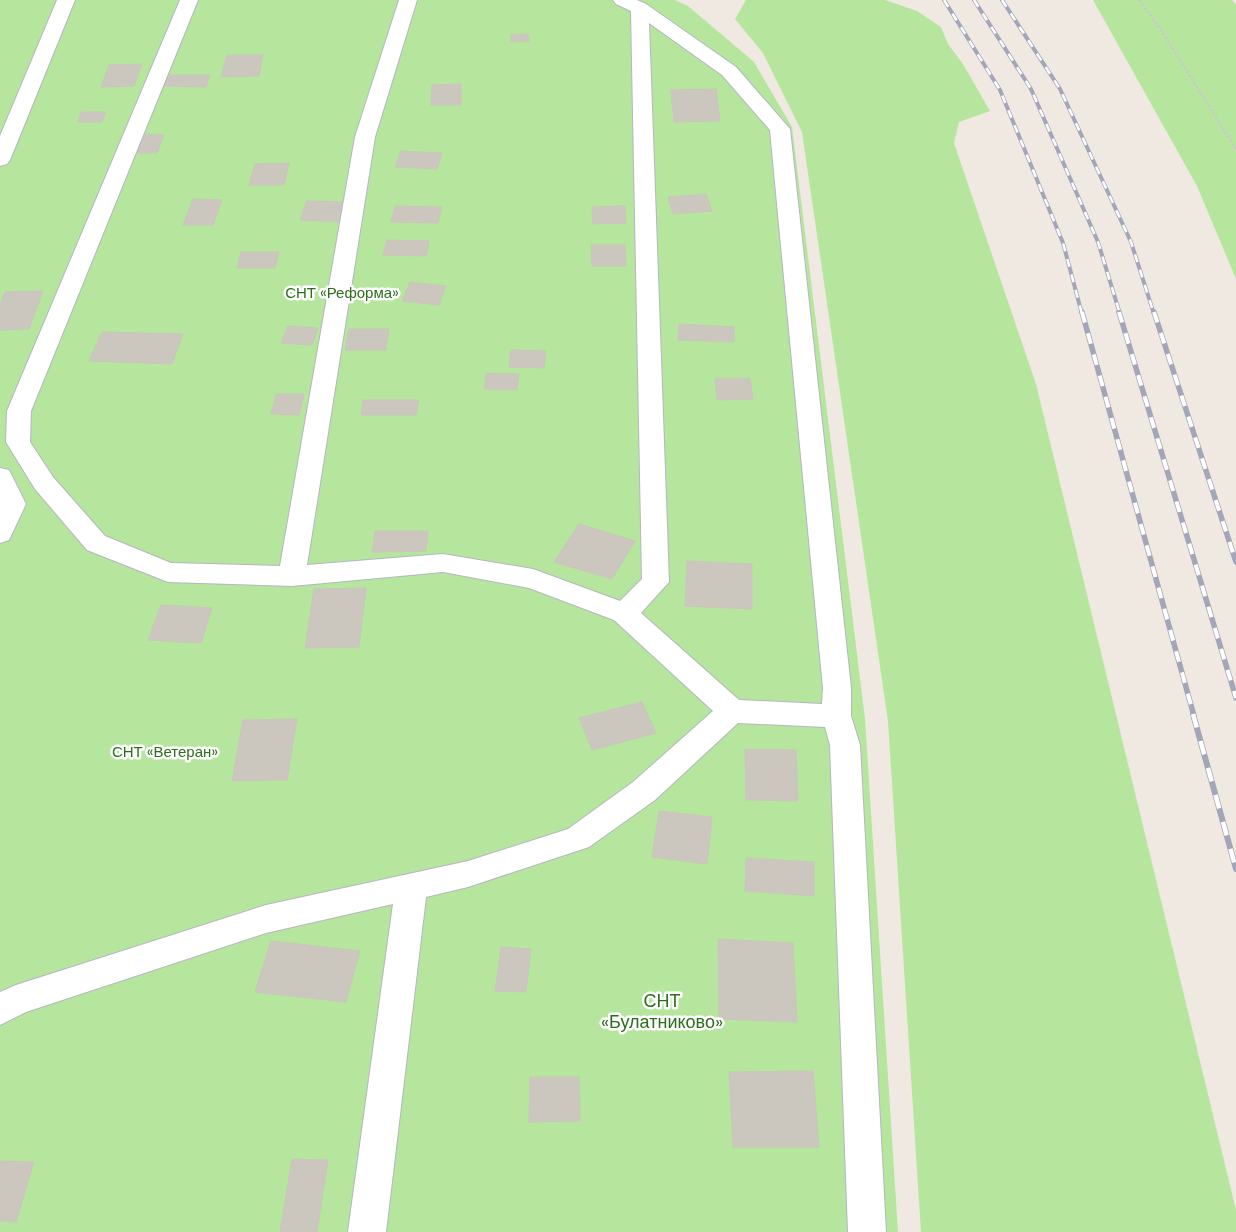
<svg xmlns="http://www.w3.org/2000/svg" width="1236" height="1232" font-family="'DM Sans',sans-serif">
	<style>
		.green { fill: #b6e59e }
		.building { fill: #cbc7bf; stroke: #cbc5ba }
		.lines { fill: none; stroke-linecap: round; stroke-linejoin: round }
		.minor-casing { stroke: #b4b7c1; stroke-width: 2 }
		.path { stroke: #c9c9c9; stroke-width: 2.5; stroke-dasharray: 2.5 2; stroke-linecap: butt }
		.minor { fill: #fff; fill-rule: evenodd }
		.rail-far2-casing { stroke: #a3a6b8; stroke-width: 4 }
		.rail-far1-casing { stroke: #a3a6b8; stroke-width: 5.5 }
		.rail-casing { stroke: #a3a6b8; stroke-width: 6 }
		.rail-far2 { stroke: #fff; stroke-width: 2.5; stroke-dasharray: 8; stroke-linecap: butt }
		.rail-far1 { stroke: #fff; stroke-width: 4; stroke-dasharray: 11; stroke-linecap: butt }
		.rail { stroke: #fff; stroke-width: 4.5; stroke-dasharray: 14; stroke-linecap: butt }
		.labels { text-anchor: middle; dominant-baseline: central; stroke-width: 5; stroke-linejoin: round; paint-order: stroke }
		.park-label { font-size: 15px; fill: #2c6e1b; stroke: #fff }
		.near-park-label { font-size: 18px; fill: #2c6e1b; stroke: #fff }
	</style>
	<rect width="100%" height="100%" fill="#efe9e1"/>
	<!-- green -->
	<g class="green">
		<polygon points="0,0 675,0 688,6 754,62 792,127 865,719 898,1232 0,1232"/>
		<polygon points="746,0 885,0 917,11 941,27 948,44 963,64 990,111 959,122 954,143 1036,384 1236,1210 1236,1232 921,1232 888,721 802,132 763,53 735,19"/>
		<polygon points="1093,0 1232,0 1236,4 1236,279 1197,186"/>
	</g>
	<!-- building -->
	<g class="building">
		<polygon points="528,34 529,41 511,42 511,35"/>
		<polygon points="227,55 263,55 259,76 221,77"/>
		<polygon points="142,64 134,86 101,87 109,65"/>
		<polygon points="168,75 210,75 206,87 163,86"/>
		<polygon points="461,84 461,105 431,105 432,85"/>
		<polygon points="716,89 720,121 674,122 671,90"/>
		<polygon points="81,112 106,112 102,122 78,122"/>
		<polygon points="138,134 164,135 157,153 130,153"/>
		<polygon points="401,151 442,153 437,169 395,167"/>
		<polygon points="289,163 284,185 249,185 255,164"/>
		<polygon points="706,194 712,211 673,214 668,197"/>
		<polygon points="193,199 222,200 213,225 183,225"/>
		<polygon points="307,201 345,202 338,222 300,220"/>
		<polygon points="395,206 442,207 438,223 391,222"/>
		<polygon points="625,206 626,223 593,224 592,207"/>
		<polygon points="387,240 429,241 426,256 383,255"/>
		<polygon points="591,245 625,245 626,266 592,266"/>
		<polygon points="241,252 279,252 275,268 237,268"/>
		<polygon points="410,282 446,286 439,305 402,301"/>
		<polygon points="43,291 29,329 0,330 0,304 5,292"/>
		<polygon points="679,324 734,327 734,342 678,340"/>
		<polygon points="288,326 318,328 312,345 281,343"/>
		<polygon points="349,329 389,329 386,350 345,350"/>
		<polygon points="102,332 183,334 172,364 89,361"/>
		<polygon points="511,350 546,351 544,368 509,367"/>
		<polygon points="486,373 519,374 517,390 484,389"/>
		<polygon points="750,378 753,399 717,400 715,379"/>
		<polygon points="276,394 304,394 299,415 271,414"/>
		<polygon points="363,400 419,400 416,415 361,415"/>
		<polygon points="579,524 635,541 612,579 554,562"/>
		<polygon points="375,531 428,531 426,551 372,552"/>
		<polygon points="687,561 752,564 752,609 685,606"/>
		<polygon points="366,588 359,647 305,648 314,589"/>
		<polygon points="161,605 212,608 201,643 148,640"/>
		<polygon points="642,702 656,733 592,750 579,718"/>
		<polygon points="297,719 287,780 232,781 243,720"/>
		<polygon points="745,749 796,750 798,801 746,800"/>
		<polygon points="659,811 712,817 707,864 652,857"/>
		<polygon points="746,858 814,862 814,896 745,891"/>
		<polygon points="718,939 793,943 797,1022 719,1019"/>
		<polygon points="271,941 360,951 346,1002 255,992"/>
		<polygon points="501,947 531,949 526,992 495,991"/>
		<polygon points="813,1071 819,1147 733,1147 729,1072"/>
		<polygon points="530,1077 579,1077 580,1121 529,1122"/>
		<polygon points="292,1159 328,1160 317,1232 280,1232"/>
		<polygon points="0,1161 34,1162 16,1222 0,1221"/>
	</g>
	<g class="lines">
		<!-- minor casing -->
		<g class="minor-casing">
			<g id="minor">
				<polygon points="57,0 75,0 10,160 7,164 0,166 0,136"/>
				<path d="M180,0H198L31,411L30,442L53,477L105,536L171,563L280,566L355,137L399,0H417L375,137L307,565L443,554L533,569L620,601L642,579L631,11L616,4L613,0H637L646,4L736,67L790,129L851,688V716L860,745L886,1232H848L830,745L825,727L738,723L655,800L589,847L468,887L426,897L386,1232H348L393,904L266,933L26,1012L0,1025V992L16,985L266,905L468,861L568,829L633,782L713,711L614,620L529,588L443,572L292,586L168,582L87,550L35,489L6,442L7,411ZM649,23L722,75L770,130L823,688L822,704L739,700L641,613L669,582Z"/>
				<polygon points="0,468 9,470 26,504 9,540 0,543"/>
			</g>
		</g>
		<!-- path -->
		<polyline class="path" points="1139,0 1161,30 1236,149"/>
		<!-- minor -->
		<use href="#minor" class="minor"/>
		<!-- rail-far2 casing -->
		<g class="rail-far2-casing">
			<g id="rail-far2">
				<polyline points="944,0 1000,90 1063,243 1082,314"/>
				<polyline points="974,0 1031,89 1098,242 1120,314"/>
				<polyline points="1002,0 1060,89 1131,242 1154,314"/>
			</g>
		</g>
		<!-- rail-far1 casing -->
		<g class="rail-far1-casing">
			<g id="rail-far1">
				<polyline points="1082,312 1194,716"/>
				<polyline points="1119,312 1236,698"/>
				<polyline points="1154,312 1236,562"/>
			</g>
		</g>
		<!-- rail casing -->
		<g class="rail-casing">
			<polyline id="rail" points="1193,714 1236,869"/>
		</g>
		<!-- rail-far2 -->
		<use href="#rail-far2" class="rail-far2"/>
		<!-- rail-far1 -->
		<use href="#rail-far1" class="rail-far1"/>
		<!-- rail -->
		<use href="#rail" class="rail"/>
	</g>
	<g class="labels">
		<!-- park labels -->
		<g class="park-label">
			<text x="342" y="293">СНТ «Реформа»</text>
			<text x="165" y="752">СНТ «Ветеран»</text>
		</g>
		<!-- near-park labels -->
		<g class="near-park-label">
			<text x="662" y="1001">СНТ<tspan x="662" dy="21">«Булатниково»</tspan></text>
		</g>
	</g>
</svg>
